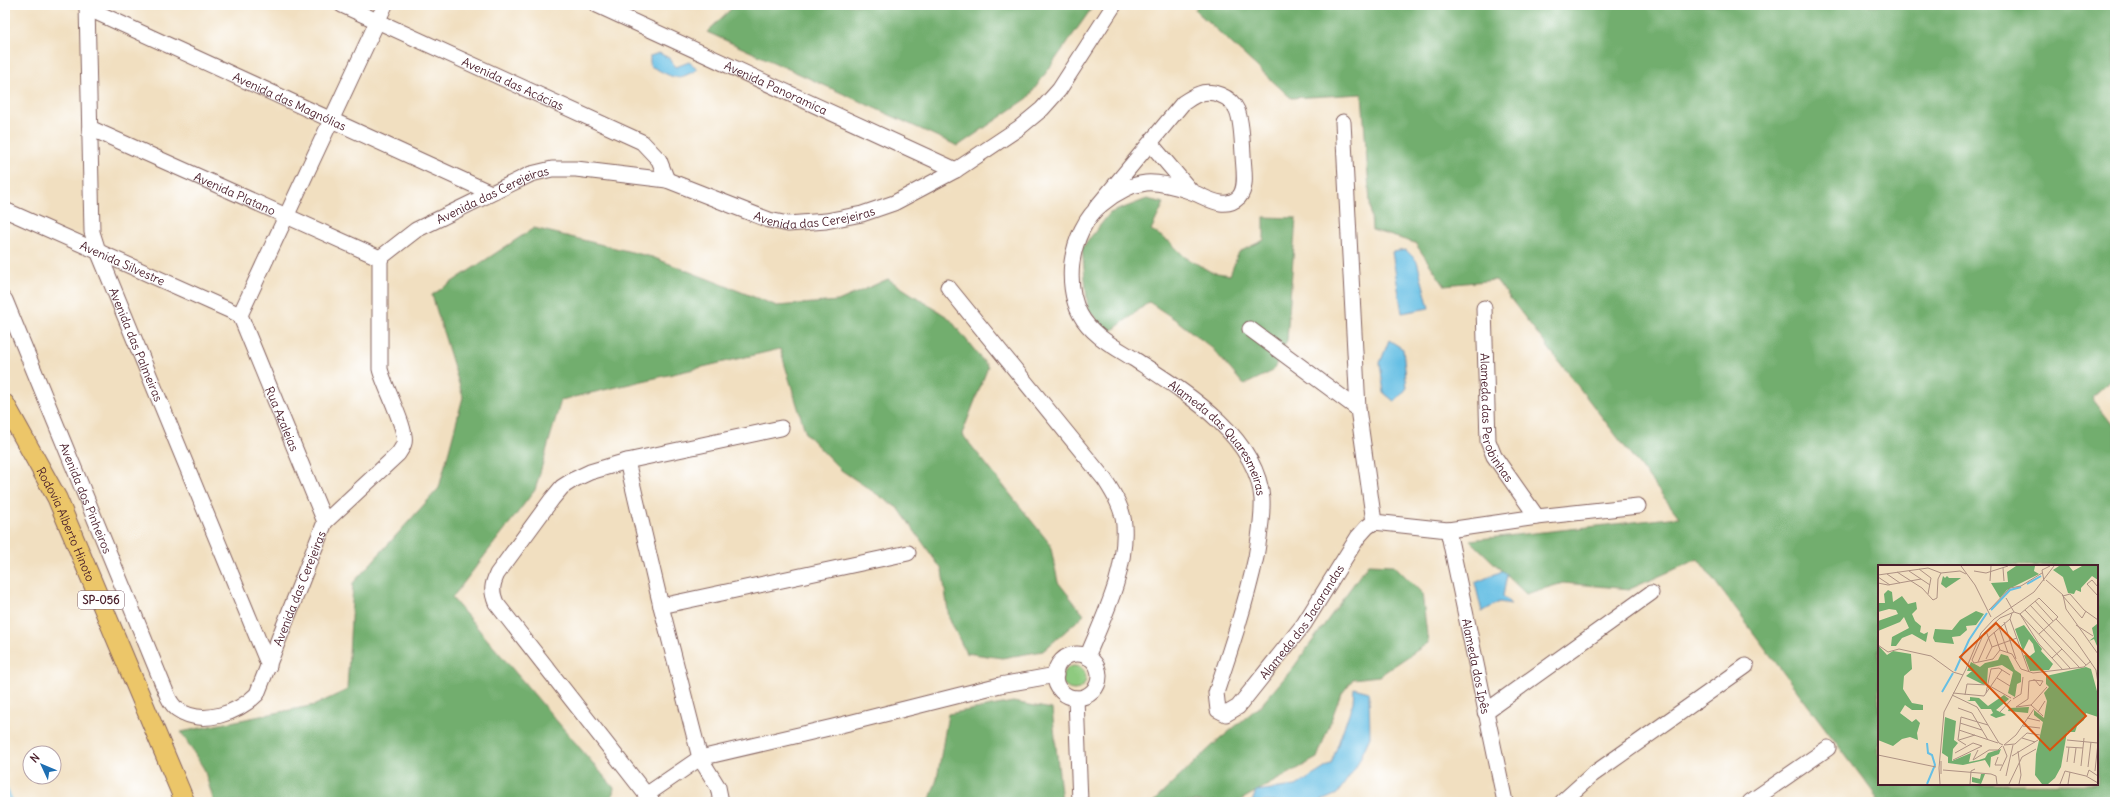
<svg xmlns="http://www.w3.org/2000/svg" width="2120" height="807" font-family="Delius,sans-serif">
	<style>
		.green { fill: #8eca7f; stroke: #6c7455 }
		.forest { fill: #72ae6e; stroke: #5e664c; fill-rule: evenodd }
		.water { fill: #66bfe4; stroke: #586f88 }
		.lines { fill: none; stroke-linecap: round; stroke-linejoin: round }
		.stream { stroke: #66bfe4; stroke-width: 3.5 }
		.minor-casing { stroke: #84625f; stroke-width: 17 }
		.major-casing { stroke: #84625f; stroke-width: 21 }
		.minor { stroke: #fff; stroke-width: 15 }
		.major { stroke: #ecc669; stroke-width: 19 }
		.labels { text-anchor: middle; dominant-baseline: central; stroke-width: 3; stroke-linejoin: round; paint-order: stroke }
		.shield { fill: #fff; stroke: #80626b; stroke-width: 1 }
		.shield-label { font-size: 11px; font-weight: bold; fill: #4a1f2b }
		.street-label { font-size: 12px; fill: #4a1f2b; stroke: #fff }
		.inset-river { fill: none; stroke: #66bfe4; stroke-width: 2 }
		.inset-road { fill: none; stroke: #ae9284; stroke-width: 1 }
		.view { fill: #d8530f; fill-opacity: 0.15; stroke: #d8530f; stroke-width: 2 }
		.inset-edge { fill: none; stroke: #4a1f2b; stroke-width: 2 }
	</style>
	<rect width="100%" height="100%" fill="#fff"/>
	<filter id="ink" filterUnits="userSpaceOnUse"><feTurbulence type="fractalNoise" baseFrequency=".025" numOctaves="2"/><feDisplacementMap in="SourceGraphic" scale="8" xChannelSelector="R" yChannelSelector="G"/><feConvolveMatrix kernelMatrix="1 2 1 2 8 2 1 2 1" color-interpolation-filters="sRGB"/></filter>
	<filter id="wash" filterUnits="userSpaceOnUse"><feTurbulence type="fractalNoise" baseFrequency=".012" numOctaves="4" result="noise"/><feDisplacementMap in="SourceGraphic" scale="16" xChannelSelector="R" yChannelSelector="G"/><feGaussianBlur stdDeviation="0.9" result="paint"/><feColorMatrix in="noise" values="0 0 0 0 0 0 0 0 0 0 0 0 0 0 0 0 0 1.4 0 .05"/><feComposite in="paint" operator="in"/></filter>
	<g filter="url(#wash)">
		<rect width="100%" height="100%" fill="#f1dfc0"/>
		<!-- green -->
		<circle class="green" cx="1074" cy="678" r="12"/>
		<!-- forest -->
		<g class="forest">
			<polygon points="735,5 1094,5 1028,98 958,146 707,32"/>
			<path d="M1198,5H2115V377L2092,398L2115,428V802H1878L1873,792L1698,559L1630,589L1563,583L1526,594L1470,540L1679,517L1496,280L1444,285L1415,243L1372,230L1362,94L1291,98L1195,10ZM1879,566H2097V784H1879Z"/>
			<polygon points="1147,199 1164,203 1151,230 1170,242 1185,257 1211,272 1230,275 1239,252 1264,240 1264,217 1296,218 1287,340 1273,371 1244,385 1212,348 1176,320 1149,302 1109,333 1088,310 1082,248 1110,213"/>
			<polygon points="534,228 652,257 777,306 838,301 888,279 949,318 988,367 962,434 1050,544 1058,582 1084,615 1043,651 1002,658 966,653 949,618 942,570 899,509 841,470 806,434 780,349 561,400 535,490 452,598 614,788 611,802 214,802 204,769 181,732 315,705 347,690 353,583 439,488 463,397 432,295"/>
			<polygon points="1368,564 1394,565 1422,593 1428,643 1379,676 1353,679 1340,696 1317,758 1237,802 1153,802 1213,745 1262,704 1293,668"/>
			<polygon points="1013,702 1052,709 1062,802 929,802 937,779 948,714"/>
		</g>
		<!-- water -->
		<g class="water">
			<path d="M659,53L669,58L676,67L689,62L698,69C674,83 674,77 650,66V56Z"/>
			<polygon points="1406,250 1417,261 1429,308 1402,313 1392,252"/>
			<polygon points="1389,340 1403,349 1407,388 1395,402 1384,393 1380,363"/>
			<polygon points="1502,571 1507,575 1503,596 1511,604 1499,602 1482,612 1475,583"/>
			<polygon points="1354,688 1369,692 1370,737 1356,767 1337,794 1319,802 1252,802 1256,791 1296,786 1331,764 1353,702"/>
		</g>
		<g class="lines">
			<!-- stream -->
			<polyline class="stream" points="5,787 12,802"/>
		</g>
	</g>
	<g filter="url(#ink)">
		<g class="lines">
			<!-- minor casing -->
			<g class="minor-casing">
				<g id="minor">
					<path id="s1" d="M87,5L92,232L98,251L269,666"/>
					<path id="s2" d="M342,5L642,142L659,160L667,180"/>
					<path id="s3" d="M597,5L956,170"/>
					<path id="s4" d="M87,8L491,193"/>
					<polyline points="1343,122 1358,409 1374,522 1448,530 1537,517 1638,506"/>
					<path id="s5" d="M90,128L380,258"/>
					<polyline points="1151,144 1191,191"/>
					<path id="s6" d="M1096,208L1183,103C1188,100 1193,96 1199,94C1211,89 1231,96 1237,110C1242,122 1242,140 1243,154C1243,166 1248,187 1239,197C1224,212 1205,196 1189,191C1177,187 1159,182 1146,183C1128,185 1115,193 1102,204C1085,217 1075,241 1072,262C1070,279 1072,299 1080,314C1091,335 1115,347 1134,359C1183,391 1257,435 1262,499C1263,518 1259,538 1256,557C1246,603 1231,648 1216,693L1218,710L1226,714L1238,707L1304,624L1358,537L1367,527L1374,522"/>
					<path id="s7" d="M5,210L240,315"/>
					<path d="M948,287L1105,480C1114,494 1123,509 1124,525C1127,571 1104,616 1087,657"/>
					<path id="s8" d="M5,300L168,697C170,701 173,706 177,709C202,727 238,713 257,694L325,522L398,454C400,451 403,447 404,443C408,430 384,386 380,369V258L416,230L531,174L552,169H576L667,180L769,220L788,224L826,221L862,214L894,203L956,170L1019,128L1042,109L1059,90L1114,5"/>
					<path id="s9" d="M1484,308L1488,441L1494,456L1537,517"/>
					<polyline points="240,315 385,5"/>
					<path id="s10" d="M240,315L325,522"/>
					<polyline points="1250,329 1358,409"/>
					<polyline points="627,461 661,606 700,758 718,787 721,802"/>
					<path id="s11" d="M1448,530L1505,802"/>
					<polyline points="661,606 908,553"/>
					<circle cx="1077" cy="676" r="22"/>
					<polyline points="1076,698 1080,802"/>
					<polyline points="1485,712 1651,593"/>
					<polyline points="647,802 646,795 700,758 833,727 1000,685 1056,675"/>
					<path d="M652,802L496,603C491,591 492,585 497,574L552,499L562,487L573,480L590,472L627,461L781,428"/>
					<polyline points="1562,802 1592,775 1746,666"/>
					<polyline points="1750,802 1828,748"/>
				</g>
			</g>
			<!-- major casing -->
			<g class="major-casing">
				<g id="major">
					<path id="s12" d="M5,404L57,498L185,802"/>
				</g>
			</g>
			<!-- minor -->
			<use href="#minor" class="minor"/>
			<!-- major -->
			<use href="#major" class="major"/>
		</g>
	</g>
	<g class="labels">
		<!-- shield labels -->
		<rect class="shield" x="78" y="591" width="46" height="18" rx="3"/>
		<g class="shield-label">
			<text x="101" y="600">SP-056</text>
		</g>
		<!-- street labels -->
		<g class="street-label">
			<text stroke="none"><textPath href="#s2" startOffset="188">Avenida das Acácias</textPath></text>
			<text stroke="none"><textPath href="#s3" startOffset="197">Avenida Panoramica</textPath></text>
			<text stroke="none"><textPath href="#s4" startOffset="223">Avenida das Magnólias</textPath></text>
			<text stroke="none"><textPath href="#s5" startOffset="159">Avenida Platano</textPath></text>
			<text stroke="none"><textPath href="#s8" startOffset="1149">Avenida das Cerejeiras</textPath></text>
			<text stroke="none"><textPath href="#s8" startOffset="1485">Avenida das Cerejeiras</textPath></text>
			<text stroke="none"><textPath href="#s7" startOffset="129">Avenida Silvestre</textPath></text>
			<text stroke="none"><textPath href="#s1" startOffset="348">Avenida das Palmeiras</textPath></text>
			<text stroke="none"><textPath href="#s9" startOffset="112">Alameda das Perobinhas</textPath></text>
			<text stroke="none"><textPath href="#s10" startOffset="112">Rua Azaleias</textPath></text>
			<text stroke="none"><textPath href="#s6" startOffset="745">Alameda das Quaresmeiras</textPath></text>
			<text stroke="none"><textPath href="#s8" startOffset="214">Avenida dos Pinheiros</textPath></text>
			<text stroke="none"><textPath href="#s12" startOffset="135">Rodovia Alberto Hinoto</textPath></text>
			<text stroke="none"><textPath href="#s8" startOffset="646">Avenida das Cerejeiras</textPath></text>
			<text stroke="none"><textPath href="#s6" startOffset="1170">Alameda dos Jacarandas</textPath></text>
			<text stroke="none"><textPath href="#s11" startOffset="139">Alameda dos Ipês</textPath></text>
		</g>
	</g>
	<!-- overview -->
	<g transform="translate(1878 565)">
		<rect width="220" height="220" fill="#f1dfc0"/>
		<path d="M138,1H157L156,6L161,9L129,25L122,33L113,18L130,17L129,7ZM181,1H191L195,6L204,1H220V15L214,11L203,23V27L198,25L196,29L190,28L185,12L175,5ZM65,11L67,13L69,11L71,13H83L68,23L63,19ZM10,25L14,27L15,37L24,31L30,39L38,37L39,44L34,49L37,56L43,61L42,67L46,69L50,67L48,77L34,69L24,73L18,81H13L14,72L31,63L26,52L22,57L0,66V56L20,49L18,45L11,44L0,47V38H7L6,29ZM98,46L106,49L98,60L88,61L89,65L82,71L74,72L76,79L57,77L55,73L57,64L74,65L82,55ZM219,59L220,81H219L216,74L211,76L216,72L214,63ZM146,60L164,84L163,86L175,99L171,105L152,106L146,90L152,91L157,87L155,79L151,74L145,86L137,64ZM0,80L9,90L15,86L33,89L34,104L26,111L25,124L34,138L45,140V145H34L27,140L22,148L34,157L38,154L42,158L39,168L40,175L32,172L24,174L15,181L0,175ZM123,89L130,91L137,105L143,109V117L139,119L137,132L130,128L135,107L124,100L110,103L109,118L106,120L88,111L94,106H89L93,97L102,102L107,98L120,95ZM208,102L213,104L220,130V152L208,148L206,155L199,161L197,167H189L183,202L177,213L170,219H164L157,210L158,189L165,157L156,150V145L166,153L169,136L166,128L171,122L168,119V111ZM126,130L131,134L118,145L128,150L118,153L112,150L115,148L113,144H103L97,136H89L92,135V132L101,133L110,141ZM151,142L150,148L130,146L131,143ZM67,152L78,156L76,175L80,178L75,184L74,196L93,188L91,197L101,195L107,193L110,188L123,184L121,189L113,192L112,203L107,195L85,200L70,198V192L64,188ZM103,209H107L103,219L94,217V212L102,214Z" fill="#72ae6e"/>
		<path class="inset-river" d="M149,19L163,11M113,45L132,25L143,22M77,106L91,75L109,48M64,127L75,108M49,219L57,200L54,190L50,188L49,178"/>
		<path class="inset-road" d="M83,1L97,20L113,52M125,3L126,16M41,4L53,13L50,29M31,6L52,20M96,6L108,8L130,1M19,7L44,23L55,35L59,33L60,14L63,8M9,9L22,18M0,10L50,3L63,8L82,6L88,9M0,12L12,20M168,15L185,30L188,44L220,89M112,16L113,1M166,16L164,5L172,1M0,18L10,20L43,14M220,22L214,15L209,19L220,31M184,30L204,53L208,46M185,31L192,29L206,45L220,55M128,33L136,47L122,53L106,68L94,95L96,98L115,94L122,85L134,89L143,104L155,108L206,102L213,96M157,36L175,56M152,40L208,100M111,45L132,23L143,21L164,8M147,45L201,102M136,47L142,49L161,79L185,105M134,48L132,54L151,107M116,54L156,27L176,1M178,54L196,73L218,105M126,57L138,94M198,60L215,71M121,62L130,88M108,66L114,82M116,67L122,85M161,69L180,52L161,33L142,49L192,103M0,80L10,87L21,84L53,91L75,107L85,110M114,82L139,73M174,93L184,84M108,94L114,82M100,97L111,72L132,54M218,105L220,119M119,113L132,121M75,128L106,131L124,105M108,128L113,104L121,103L132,110M74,130L99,142L121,178L125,180M87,130L89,119L110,120L133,133M135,134L143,129L145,112M138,142L150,134L151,116L157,115L162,121L165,116L155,115M138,142L153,140M80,143L94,148L110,175M122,147L133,135M160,147L167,136M165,151L153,140L169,122M149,153L162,156M82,158L104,165M145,161L162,163M81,165L120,178M144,173L157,177M81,175L97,170M189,175L220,178M88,180L80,175L83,152L110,160M126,180L138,170L156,144M126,180L137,179L149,168L162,170M188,182L205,183M100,185L95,195L111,185H120L124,181M140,186L143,210L141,219M0,190L58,202M134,191L160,175M120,192L117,200H124M75,195L104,181L95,178L77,188M63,196V209M189,197L191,182M196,198L198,183M203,201L206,173M210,202L213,177M65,205L113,209L118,211L119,219M122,206L129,191L125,181M217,206L220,178M128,211L135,180M209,211L211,205L220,211M62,219L61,203L66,147L88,104L103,68L116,54M92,219L93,206L97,204M131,219L144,192L158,184M182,219L187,206L208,211L220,218M190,219L192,207"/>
		<path class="view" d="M118,58L208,151L172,185L82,92Z"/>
		<rect width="220" height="220" class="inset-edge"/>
	</g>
	<!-- margin -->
	<rect width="2120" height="807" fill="none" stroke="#fff" stroke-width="20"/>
	<!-- north arrow -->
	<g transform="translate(42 765) rotate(314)"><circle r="19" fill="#ffffff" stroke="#b7a5aa"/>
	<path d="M0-3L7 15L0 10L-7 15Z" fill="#1f6fb2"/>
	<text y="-6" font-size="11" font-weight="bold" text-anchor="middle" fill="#4a1f2b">N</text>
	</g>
</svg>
